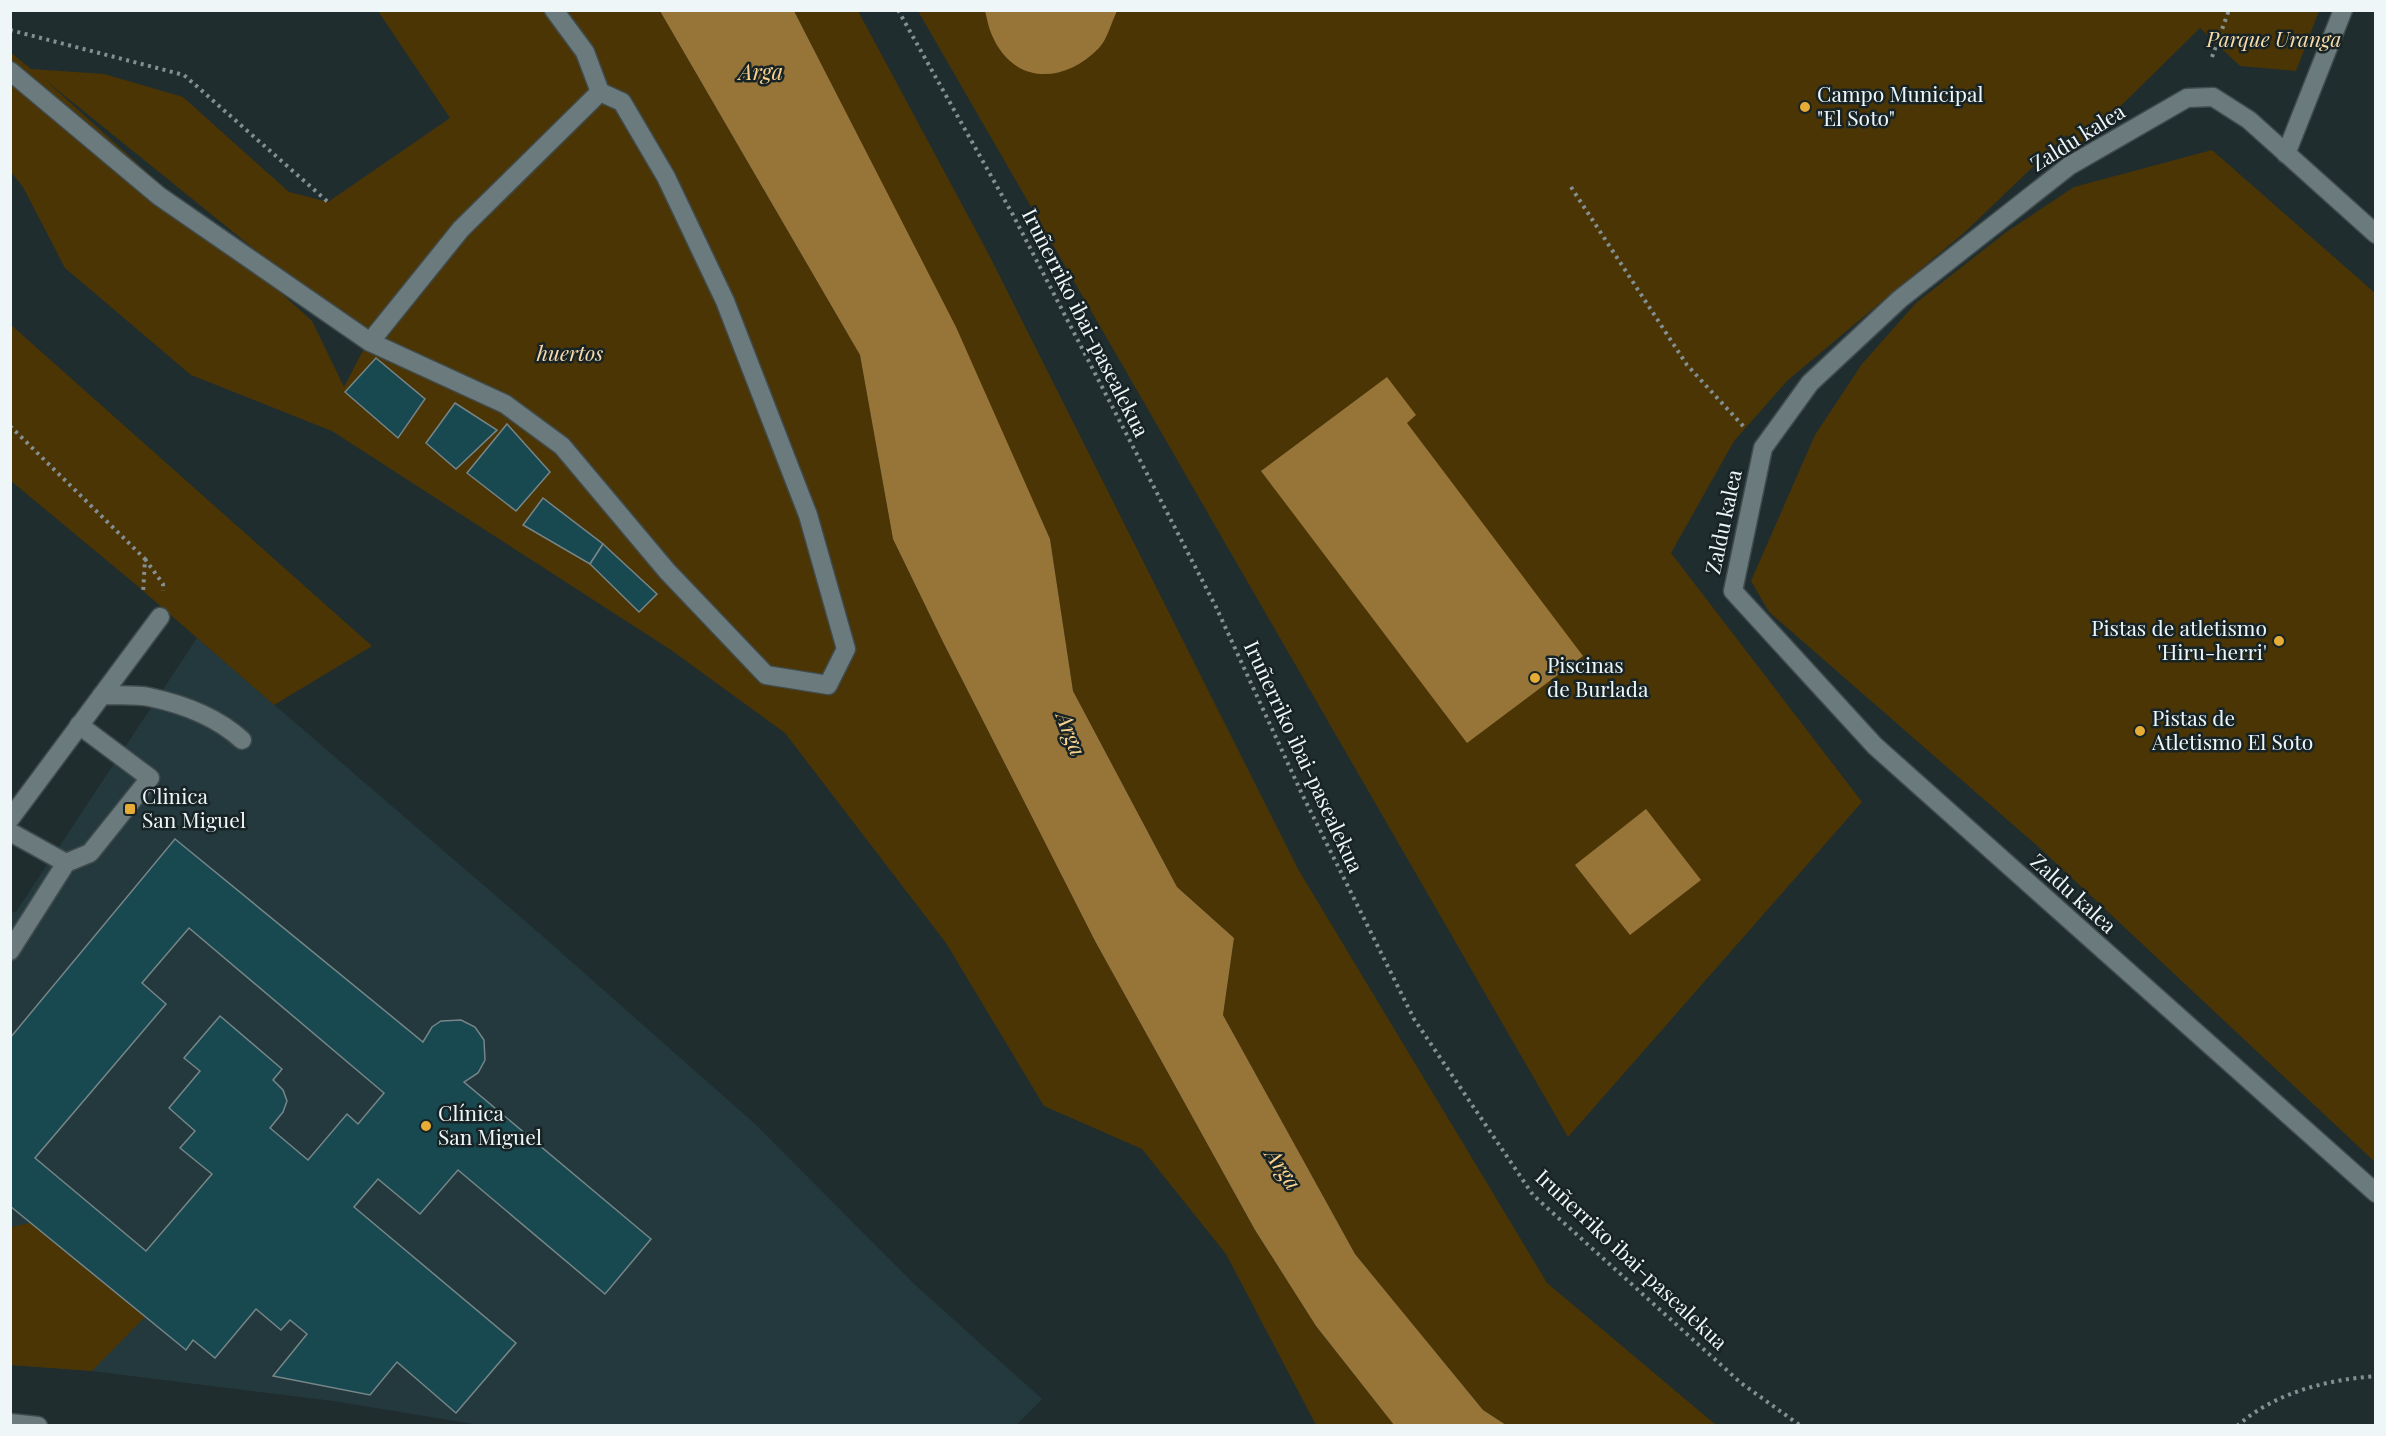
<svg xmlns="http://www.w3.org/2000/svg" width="2386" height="1436" viewBox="0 0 2386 1436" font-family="'Playfair Display',serif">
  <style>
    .built { fill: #24393d }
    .green { fill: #4b3504; fill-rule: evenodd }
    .water { fill: #977539 }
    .building { fill: #184951; stroke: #768588; stroke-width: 1.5; fill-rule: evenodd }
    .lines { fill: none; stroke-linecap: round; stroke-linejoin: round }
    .lane-casing { stroke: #404b4d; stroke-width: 21 }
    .street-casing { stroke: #404b4d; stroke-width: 21 }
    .path { stroke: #848f91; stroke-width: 4; stroke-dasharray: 3 4.5; stroke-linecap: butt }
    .lane { stroke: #6b7a7c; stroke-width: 18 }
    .street { stroke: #6b7a7c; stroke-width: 18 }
    .poi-dot { fill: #e6ac36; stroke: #172325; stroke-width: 2 }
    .labels { text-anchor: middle; stroke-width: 5; stroke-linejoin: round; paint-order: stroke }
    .park-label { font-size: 21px; font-style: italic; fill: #f8dbaa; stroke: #172325 }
    .poi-label { font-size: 21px; fill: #eef6f8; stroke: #172325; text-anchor: start }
    .street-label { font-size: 21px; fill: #eef6f8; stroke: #172325 }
    .water-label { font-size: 22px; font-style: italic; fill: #f9d28f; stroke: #172325 }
  </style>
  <rect width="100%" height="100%" fill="#202d2f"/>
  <!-- built -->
  <polygon class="built" points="197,638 547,940 755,1124 913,1283 1042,1399 1015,1426 486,1426 333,1401 92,1371 11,1365 10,913 16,912"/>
  <!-- green -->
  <g class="green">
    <path d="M378,11H660L860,355L893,539L943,642L1095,941L1255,1230L1316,1326L1394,1425H1316L1226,1254L1142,1149L1044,1106L946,943L785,733L671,650L332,431L191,375L65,268L23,187L11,172L10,52L31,69L104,74L183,97L289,192L328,202L450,118ZM44,79L368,341L344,387L312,321ZM725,301L850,623L842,621Z"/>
    <polygon points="794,11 858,11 988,253 1298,869 1547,1283 1716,1425 1506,1425 1483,1410 1355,1254 1223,1015 1234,938 1177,887 1073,691 1050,539 945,307"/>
    <polygon points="918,11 2319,11 2296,71 2240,66 2200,28 2080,146 2066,135 1965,232 1788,380 1734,441 1671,553 1862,802 1568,1137"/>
    <polygon points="2212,150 2375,293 2375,1162 2042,850 1769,612 1751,581 1815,435 1862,364 1916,303 2005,233 2074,187"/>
    <polygon points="10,324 372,646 274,705 134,583 11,481"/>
    <polygon points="30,1223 145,1317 92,1371 11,1365 11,1227"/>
  </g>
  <!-- water -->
  <g class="water">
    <polygon points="660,11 794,11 956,327 1050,539 1073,691 1177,887 1234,938 1223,1015 1355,1254 1483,1410 1506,1425 1394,1425 1316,1326 1255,1230 1095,941 943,642 893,539 860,355"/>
    <path d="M985,11V10L1117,11C1111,23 1108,38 1099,48C1063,85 1012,85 991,33C988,26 987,18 985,11Z"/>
    <polygon points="1387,377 1416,415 1407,423 1583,656 1467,743 1261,471"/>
    <polygon points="1646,809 1701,880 1630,935 1575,865"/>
  </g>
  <!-- building -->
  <g class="building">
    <polygon points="376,358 425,399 398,438 345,392"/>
    <polygon points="455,403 497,430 456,469 426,443"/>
    <polygon points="507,424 550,472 516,511 467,473"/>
    <polygon points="543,498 603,544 590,564 523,525"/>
    <polygon points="603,544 657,594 639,612 590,564"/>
    <path d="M175,839L423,1042L432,1027L441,1021L461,1020L475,1027L484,1040L485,1060L478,1073L464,1082L651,1239L605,1294L458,1170L420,1214L378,1179L354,1207L516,1343L456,1413L397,1362L370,1395L273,1376L307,1334L290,1320L281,1330L256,1309L215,1358L193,1340L186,1350L10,1206V1038ZM189,928L384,1093L358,1124L347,1114L308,1160L270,1128L283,1112L287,1101L283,1090L273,1080L282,1069L220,1016L184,1058L200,1071L169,1108L195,1131L180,1148L212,1174L146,1251L35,1158L166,1004L142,983Z"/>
  </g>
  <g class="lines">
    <!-- lane casing -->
    <g class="lane-casing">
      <g id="lane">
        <polyline points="554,10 585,52 600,92"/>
        <polyline points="10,71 159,196 370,342 505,404 562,446 667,571 766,675 828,685 846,649 808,515 725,301 666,177 622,102 600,92 461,229 370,342"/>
        <path d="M102,695C117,696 134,694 149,697C182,704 217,717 242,740"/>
        <polyline points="10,832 66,863 90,853 150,778 79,725"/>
        <polyline points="10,951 66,863"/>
      </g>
    </g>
    <!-- street casing -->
    <g class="street-casing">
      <g id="street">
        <polyline points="2286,154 2343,10"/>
        <polyline points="2376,234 2249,120 2213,97 2187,98 2069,166 1900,299 1810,383 1763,448 1733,591 1875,746 2376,1193"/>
        <polyline points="10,819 160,617"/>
        <polyline points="10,1423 38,1426"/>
      </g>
    </g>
    <!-- path -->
    <g class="path">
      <polyline points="898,10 1013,215 1216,607 1302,794 1414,1019 1533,1195 1741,1383 1801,1426"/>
      <polyline points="10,30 184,75 328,202"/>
      <polyline points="2212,57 2229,10"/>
      <polyline points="1571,187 1687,365 1744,427"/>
      <polyline points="10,426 145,559 143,594"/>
      <polyline points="145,559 163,584 163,591"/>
      <path d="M2237,1426C2276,1392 2326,1380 2376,1376"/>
    </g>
    <!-- lane -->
    <use href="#lane" class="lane"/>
    <!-- street -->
    <use href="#street" class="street"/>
  </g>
  <!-- markers -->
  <g class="poi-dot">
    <circle cx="1805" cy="107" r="6"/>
    <circle cx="2279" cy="641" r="6"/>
    <circle cx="1535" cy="678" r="6"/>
    <circle cx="2140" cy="731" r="6"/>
    <rect x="124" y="803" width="12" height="12" rx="3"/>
    <circle cx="426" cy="1126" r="6"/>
  </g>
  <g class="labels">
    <!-- park labels -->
    <g class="park-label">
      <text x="2274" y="47">Parque Uranga</text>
      <text x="570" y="361">huertos</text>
    </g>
    <!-- poi labels -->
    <g class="poi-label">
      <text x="1817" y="102">Campo Municipal<tspan x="1817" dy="24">"El Soto"</tspan></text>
      <text x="2267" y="636" text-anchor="end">Pistas de atletismo<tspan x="2267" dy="24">'Hiru-herri'</tspan></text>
      <text x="1547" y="673">Piscinas<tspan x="1547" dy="24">de Burlada</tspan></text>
      <text x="2152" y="726">Pistas de<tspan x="2152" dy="24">Atletismo El Soto</tspan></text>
      <text x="142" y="804">Clinica<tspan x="142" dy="24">San Miguel</tspan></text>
      <text x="438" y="1121">Clínica<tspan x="438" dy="24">San Miguel</tspan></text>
    </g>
    <!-- street labels -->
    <g class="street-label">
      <text transform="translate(2078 138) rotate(-32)" y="7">Zaldu kalea</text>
      <text transform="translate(1085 323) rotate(63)" y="7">Iruñerriko ibai-pasealekua</text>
      <text transform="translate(1724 522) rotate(-78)" y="7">Zaldu kalea</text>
      <text transform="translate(1303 757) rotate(65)" y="7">Iruñerriko ibai-pasealekua</text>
      <text transform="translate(2073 894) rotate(42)" y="7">Zaldu kalea</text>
      <text transform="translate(1631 1260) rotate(43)" y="7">Iruñerriko ibai-pasealekua</text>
    </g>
    <!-- water labels -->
    <g class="water-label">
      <text x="761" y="80">Arga</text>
      <text transform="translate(1071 734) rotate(69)" y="8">Arga</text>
      <text transform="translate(1283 1169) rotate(56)" y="8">Arga</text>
    </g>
  </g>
  <!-- border -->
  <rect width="2386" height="1436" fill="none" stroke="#eef6f8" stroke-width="24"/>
</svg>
